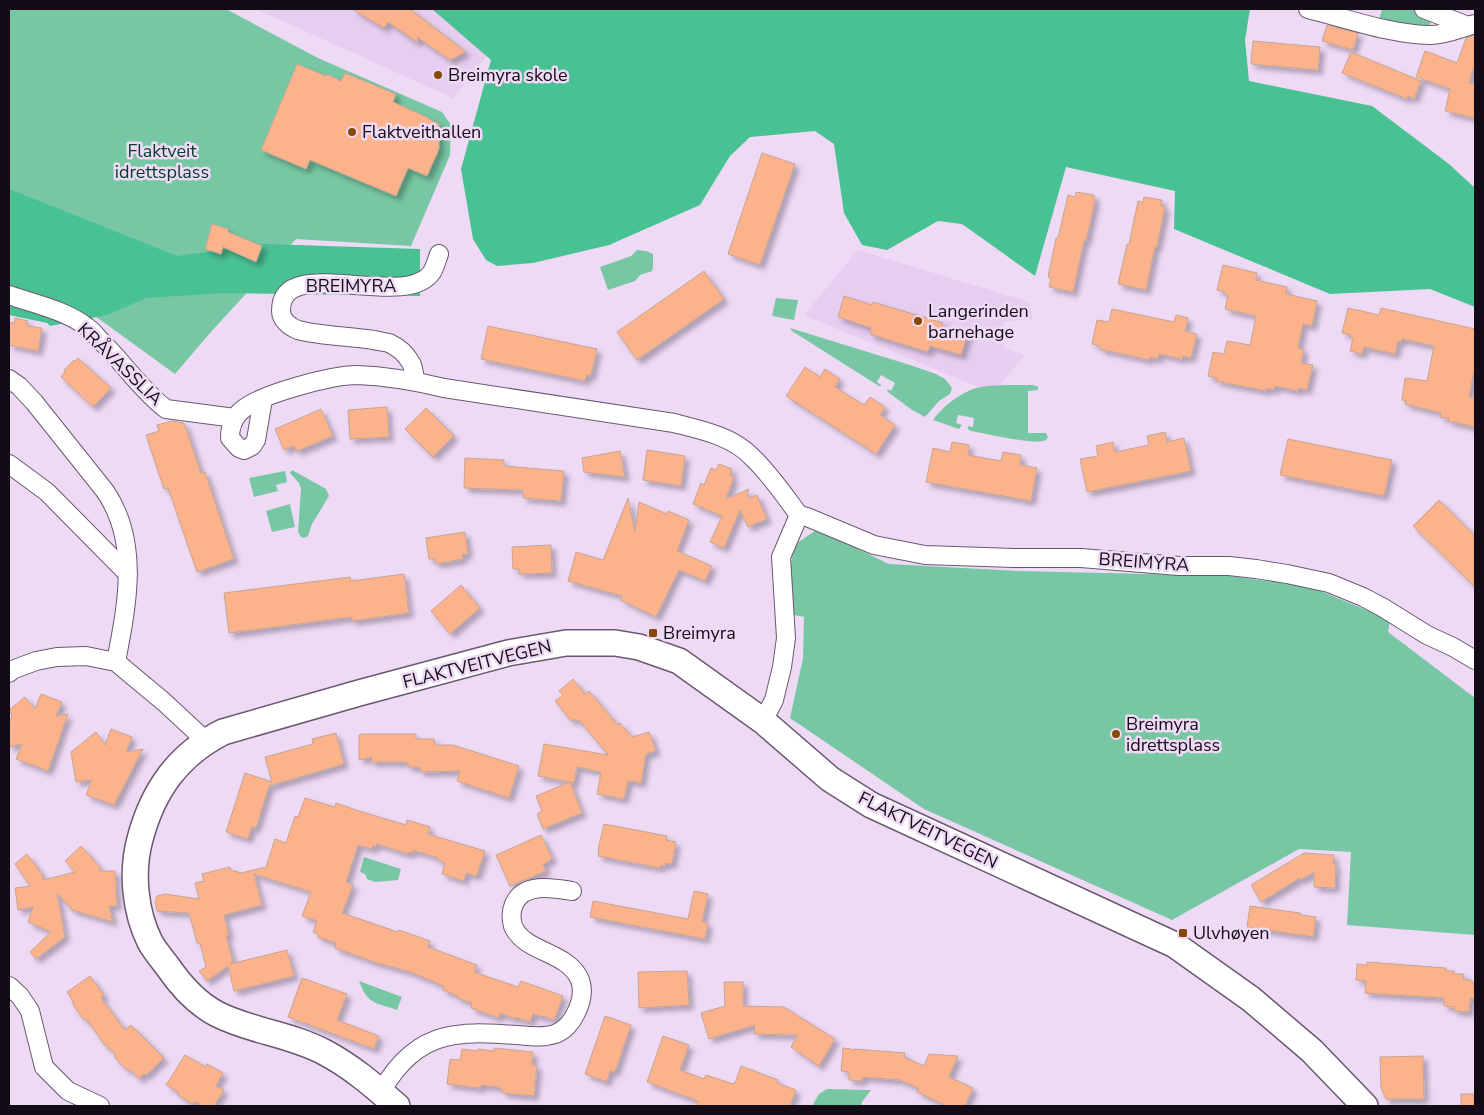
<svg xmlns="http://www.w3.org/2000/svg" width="1484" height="1115" viewBox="0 0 1484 1115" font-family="'Nunito Sans',sans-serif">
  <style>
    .built { fill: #e7cdef }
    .green { fill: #77c7a4 }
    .forest { fill: #48c193 }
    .building { fill: #fcb28b; stroke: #c5a596; filter: url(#shadow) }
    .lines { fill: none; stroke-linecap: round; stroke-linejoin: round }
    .street-casing { stroke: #69586f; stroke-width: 20 }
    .secondary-casing { stroke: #69586f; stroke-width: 28 }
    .street { stroke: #fff; stroke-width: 18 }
    .secondary { stroke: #fff; stroke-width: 25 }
    .poi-dot { fill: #844b00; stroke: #efdaf6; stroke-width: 2 }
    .labels { text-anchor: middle; stroke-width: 5; stroke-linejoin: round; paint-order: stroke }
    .poi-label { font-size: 18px; fill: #130c16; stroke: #efdaf6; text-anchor: start }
    .park-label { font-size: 18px; fill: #053b29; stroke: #efdaf6 }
    .street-label { font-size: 18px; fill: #130c16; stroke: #efdaf6 }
  </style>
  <defs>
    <filter id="shadow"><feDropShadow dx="4.5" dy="4.5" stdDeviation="2.5" flood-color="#0004"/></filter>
  </defs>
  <rect width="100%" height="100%" fill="#efdaf6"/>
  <!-- built -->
  <g class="built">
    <polygon points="256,9 472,9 489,53 453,98"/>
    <polygon points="858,250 1029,302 1033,319 1004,322 1004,348 1025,355 993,393 804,315"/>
  </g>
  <!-- green -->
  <g class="green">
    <polygon points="9,9 226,9 318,58 442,112 451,125 450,155 411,246 296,239 210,333 175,374 88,311 9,245"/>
    <polygon points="1382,9 1412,9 1433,17 1428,29 1378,23"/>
    <polygon points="637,250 646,251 653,254 653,268 652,271 640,275 635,281 608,290 600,267 631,256"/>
    <polygon points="776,298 798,300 794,320 772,316"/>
    <polygon points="790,328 910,365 936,374 945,379 952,388 950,394 939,401 925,417 912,410 888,392 887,389 891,391 895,383 881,375 877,382 882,386 879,386 792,331"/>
    <path d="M1016,385H1034L1038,387V390L1028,391V433H1046L1048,437C1047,438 1047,439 1046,440C1037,446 983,433 971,431L968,429V426L973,427L974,418L958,415L956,423L962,425L959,429L933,420C943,406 960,393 976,388C989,385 1003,385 1016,385Z"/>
    <polygon points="292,470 326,489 329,496 312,524 308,536 304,538 301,537 298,532 301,489 299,483 290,473"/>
    <polygon points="285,471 287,482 276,485 278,491 254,497 249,478"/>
    <polygon points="290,504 295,527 272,532 266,511"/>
    <polygon points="815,531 839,540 889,564 1019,571 1231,576 1311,587 1390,620 1388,632 1475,698 1475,935 1347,925 1351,852 1299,849 1172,920 924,809 790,718 803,658 804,617 794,615 789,577 794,545"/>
    <polygon points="364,857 401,869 398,880 375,882 367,879 365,874 360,872"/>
    <path d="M359,981L402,997L397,1010C375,1002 368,1005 359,981Z"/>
    <polygon points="827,1089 871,1090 862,1102 861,1106 812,1106 819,1094"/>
  </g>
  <!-- forest -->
  <g class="forest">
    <polygon points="432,9 1250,9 1245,40 1249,81 1372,106 1449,164 1475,188 1475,307 1430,289 1330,294 1174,229 1175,191 1066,167 1035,276 962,224 938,221 887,250 862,245 844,213 834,144 815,131 750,137 730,156 700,205 609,245 533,263 497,266 486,260 473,239 461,169 491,60"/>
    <polygon points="9,189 177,256 265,244 420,249 420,296 222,293 146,298 107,315 50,326 47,323 9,315"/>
  </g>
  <!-- building -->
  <g class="building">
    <polygon points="352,9 410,9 466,52 450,60 417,37 418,43 388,22 384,28"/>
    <polygon points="1327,25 1358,33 1353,50 1322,41"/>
    <polygon points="1475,35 1475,63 1469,83 1475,84 1475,118 1445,111 1450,89 1416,77 1425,51 1457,63 1466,38"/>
    <polygon points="1253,41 1320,47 1318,70 1251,64"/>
    <polygon points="1351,52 1421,81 1414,99 1408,96 1407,99 1342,73"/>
    <polygon points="297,64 326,76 327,74 341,81 345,73 396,94 393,102 429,118 429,119 439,124 439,149 427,176 408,168 396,196 310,160 306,169 261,150"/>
    <polygon points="762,153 795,164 760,265 728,254"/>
    <polygon points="1076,192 1094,195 1094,201 1095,201 1086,241 1084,241 1073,292 1049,287 1051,278 1048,277 1056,238 1058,238 1068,195 1075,197"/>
    <polygon points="1144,197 1162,200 1161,206 1165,207 1157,247 1155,247 1146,290 1118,284 1127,244 1129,244 1138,201 1143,202"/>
    <polygon points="212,224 228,229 228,232 262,246 256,262 223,247 221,254 205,249"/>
    <polygon points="1223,265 1257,273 1256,280 1287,287 1286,294 1317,301 1312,326 1303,324 1298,348 1304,349 1301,363 1313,365 1307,390 1299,388 1298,391 1275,386 1274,390 1266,388 1266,391 1216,381 1217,378 1208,376 1213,352 1224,354 1227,341 1250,345 1256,316 1225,309 1228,295 1225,295 1225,292 1217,290"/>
    <polygon points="704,271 724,299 637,360 617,332"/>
    <polygon points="844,296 872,305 873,302 943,323 942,326 968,333 961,355 930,346 928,352 870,334 871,328 838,317"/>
    <polygon points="1348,308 1379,315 1381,308 1475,329 1475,371 1474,371 1469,397 1475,398 1475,427 1448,421 1449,418 1440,417 1441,413 1405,404 1406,401 1402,400 1405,378 1427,381 1434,346 1402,339 1401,342 1398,341 1395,354 1364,347 1362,354 1350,351 1353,338 1350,338 1351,335 1342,333"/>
    <polygon points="1112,309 1174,322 1176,315 1188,318 1185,331 1197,334 1191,358 1183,356 1182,359 1159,354 1158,359 1150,357 1149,360 1100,349 1100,346 1092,344 1097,320 1109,322"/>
    <polygon points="15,318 28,321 27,326 42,328 38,351 9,345 9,322 14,323"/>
    <polygon points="488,326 597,349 591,376 587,375 585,381 481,359"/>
    <polygon points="78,358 111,388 93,407 61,377 65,372 64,370 74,360 75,361"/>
    <polygon points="805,367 820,377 825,369 840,379 835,387 864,405 870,397 885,407 880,415 895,425 876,454 786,396"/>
    <polygon points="387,407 389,437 350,439 348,410"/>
    <polygon points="426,408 454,436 433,457 405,429"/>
    <polygon points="321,409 333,436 297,451 294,446 284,450 275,429"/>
    <polygon points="172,421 184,423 201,473 205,472 234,559 197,572 168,488 164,489 146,435 159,431 157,425"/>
    <polygon points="1165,432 1167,442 1184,438 1191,471 1087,492 1080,459 1098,456 1096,446 1113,442 1115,452 1149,445 1147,436"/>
    <polygon points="1288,439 1392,460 1384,496 1280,475"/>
    <polygon points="952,442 969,445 968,455 1001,461 1003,452 1021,455 1020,465 1037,468 1031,501 926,482 933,448 950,452"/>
    <polygon points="647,450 685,456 681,486 643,480"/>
    <polygon points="620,451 625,477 584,472 582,458"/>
    <polygon points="465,458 504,460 504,466 564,471 561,501 523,498 523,490 464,488"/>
    <polygon points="719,464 732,469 730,475 734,477 726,499 749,489 747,494 749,498 757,495 767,519 748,527 740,510 724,548 710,542 722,516 693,504 701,483 704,485 711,468 716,470"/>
    <polygon points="628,498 635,532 639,502 667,514 668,511 689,520 677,551 712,566 705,581 679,570 656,617 621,600 622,596 568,581 576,552 603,560"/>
    <polygon points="1439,500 1475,536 1475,587 1413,526"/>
    <polygon points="465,532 468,554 462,554 463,559 435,564 435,559 429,559 426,538"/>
    <polygon points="551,545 552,573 519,574 519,569 513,569 512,547"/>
    <polygon points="404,574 409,613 352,621 352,617 229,633 224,593 350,577 351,581"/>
    <polygon points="461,585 480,608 450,634 431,611"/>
    <polygon points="573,679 585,694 589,691 618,725 620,723 632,737 649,732 656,751 646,754 641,783 628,781 624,799 597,794 601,772 577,767 574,783 538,776 544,744 608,755 579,720 577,721 574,719 571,721 555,701 563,695 559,691"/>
    <polygon points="41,694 62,702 56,716 68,714 48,771 16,759 22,744 9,747 9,723 12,715 9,710 25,697 35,709"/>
    <polygon points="111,729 132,737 126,752 143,749 114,805 86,795 92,780 76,782 71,752 96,732 105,745"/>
    <polygon points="336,733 344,764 269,786 256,828 252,827 248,839 226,832 245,773 272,782 265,757 313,744 312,739"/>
    <polygon points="361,734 416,734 416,739 434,739 435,745 453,745 519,766 509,798 457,781 460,771 420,772 420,767 408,767 408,763 404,762 371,762 372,757 359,760 359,735 361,735"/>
    <polygon points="570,782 582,813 543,829 537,814 542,811 536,796"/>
    <polygon points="305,798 335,807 336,803 356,810 406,825 407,820 430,827 428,834 485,851 477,875 475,876 466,873 464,881 442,874 445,863 437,860 438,858 413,850 413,853 409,852 408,854 377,844 376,847 373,846 372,849 358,845 346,882 353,885 342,913 398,932 399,930 430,941 428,947 477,965 474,972 518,987 521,981 563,996 554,1020 543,1016 542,1017 533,1014 530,1022 515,1017 515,1019 500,1013 499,1018 471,1008 472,1003 457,998 458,996 443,990 444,986 435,983 435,982 407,971 377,963 335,948 336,943 318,937 319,935 313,932 317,921 302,916 311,892 254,874 262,905 224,915 229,935 226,936 233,962 230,964 287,950 294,976 234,991 228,966 207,981 199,971 206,967 200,943 197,943 189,913 157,911 155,902 157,896 165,894 199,899 195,883 204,881 202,874 230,867 231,870 241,873 266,867 275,839 286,843 295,816 298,817"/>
    <polygon points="604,824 667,836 666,840 676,842 672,864 666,863 665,866 661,865 660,868 598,856 599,849 598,849"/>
    <polygon points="541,835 552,858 551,860 543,864 546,871 510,886 496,855"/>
    <polygon points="81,846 100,867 99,871 115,871 117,906 109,906 113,922 72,910 57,893 65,937 36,959 30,952 51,932 28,922 33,907 18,910 15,888 30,886 15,864 27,854 42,874 43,880 75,872 65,861"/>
    <polygon points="1304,853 1334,855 1333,864 1336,864 1335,888 1314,887 1314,872 1301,880 1300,878 1261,902 1251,885"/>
    <polygon points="694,891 708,894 702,922 708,923 705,939 590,917 593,901 688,919"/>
    <polygon points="1250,906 1300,913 1300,915 1316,917 1313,937 1247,927"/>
    <polygon points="1367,962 1446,968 1446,971 1454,971 1454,974 1464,974 1463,979 1471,980 1471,982 1475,982 1475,999 1470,998 1469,1012 1454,1011 1454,1007 1444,1006 1444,998 1365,993 1366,981 1356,980 1357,964 1367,965"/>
    <polygon points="687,971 689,1005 639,1008 638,972"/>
    <polygon points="90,976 104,995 101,998 125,1030 131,1025 164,1058 146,1075 144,1074 139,1079 131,1070 127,1070 115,1058 115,1054 104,1044 87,1020 83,1019 73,1005 73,1001 67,992"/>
    <polygon points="302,978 347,994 337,1020 379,1036 374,1049 288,1017"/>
    <polygon points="724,982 743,982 743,1006 784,1007 835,1039 819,1066 791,1047 798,1035 754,1034 755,1025 709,1039 701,1013 725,1006"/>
    <polygon points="605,1016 631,1025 615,1072 610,1071 607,1082 585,1074"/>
    <polygon points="663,1036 689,1045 680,1070 704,1079 706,1075 733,1084 733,1083 735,1083 741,1066 778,1080 777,1083 796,1090 790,1106 696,1106 698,1101 647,1082"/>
    <polygon points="494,1048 533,1052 532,1065 537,1066 534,1096 504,1093 499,1087 481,1085 481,1088 447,1084 450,1059 460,1060 462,1049 478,1051 478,1049 494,1051"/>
    <polygon points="843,1048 851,1049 854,1051 854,1049 905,1053 904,1057 924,1066 929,1054 958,1056 949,1077 973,1088 965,1106 947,1106 917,1092 918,1088 900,1080 863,1077 862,1081 849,1080 849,1072 841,1071"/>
    <polygon points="185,1055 206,1067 207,1064 223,1073 216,1086 224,1090 214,1106 202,1106 196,1102 192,1104 178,1095 177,1091 166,1085"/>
    <polygon points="1423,1056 1424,1099 1386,1099 1381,1088 1380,1057"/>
    <rect x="1461" y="1094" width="14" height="12"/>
  </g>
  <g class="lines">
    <!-- street casing -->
    <g class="street-casing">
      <g id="street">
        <path d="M1308,9C1345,18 1393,35 1430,35C1446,35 1460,28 1475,24"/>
        <polyline points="1424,9 1468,26"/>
        <path d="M9,295C34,304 65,310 87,327C92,330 96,336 100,340C123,362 141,390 166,409L235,418"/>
        <path d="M9,379L19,386L34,402L105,491C140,542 127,605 116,662"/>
        <path d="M415,381C414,375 414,368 411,363C406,354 398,347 389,343C384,342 378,341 374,340C350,336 320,336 298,330C290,327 281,320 281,311C281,252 405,312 432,272C435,267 437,260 439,254"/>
        <path d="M263,399L256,440L252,446L244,450L239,448L230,438C230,427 233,418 241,411C259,394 333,375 357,375C386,376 415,381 444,388L674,423C701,430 732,436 752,457C770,474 784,495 799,515"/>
        <polyline points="9,464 47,492 128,574"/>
        <polyline points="9,673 12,670 36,661 57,657 86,656 116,662 164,702 206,741"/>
        <polyline points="763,721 774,700 782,667 786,638 781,557 799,515 807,517 874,545 925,555 1014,558 1081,558 1179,566 1229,566 1256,569 1287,574 1329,583 1363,597 1382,607 1427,635 1453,647 1475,660"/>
        <polyline points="9,986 20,996 30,1011 44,1067 68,1091 100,1106"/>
        <path d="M381,1092C395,1067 416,1044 445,1037C469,1031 493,1034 517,1035C530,1036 543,1038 555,1034C564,1031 572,1022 576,1013C581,1003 584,991 580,980C568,951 524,953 513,926C511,919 511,911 514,904C524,882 554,888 572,891"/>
      </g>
    </g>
    <!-- secondary casing -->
    <g class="secondary-casing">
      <path id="secondary" d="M397,1106C374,1086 351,1066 324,1052C290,1034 250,1031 217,1014C196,1003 181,986 168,967C162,959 155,951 150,942C135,912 131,872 140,839C153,790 178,755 223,732L359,693L508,653L566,643H615L639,647L679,661L763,721L830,779L871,805L1175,945L1251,999L1312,1051L1365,1106"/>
    </g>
    <!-- street -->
    <use href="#street" class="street"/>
    <!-- secondary -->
    <use href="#secondary" class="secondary"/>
  </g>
  <!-- markers -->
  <g class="poi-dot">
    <circle cx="438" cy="75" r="5"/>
    <circle cx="352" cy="132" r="5"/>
    <circle cx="918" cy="321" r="5"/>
    <rect x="648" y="628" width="10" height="10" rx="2.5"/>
    <circle cx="1116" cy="734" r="5"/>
    <rect x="1178" y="928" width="10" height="10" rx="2.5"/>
  </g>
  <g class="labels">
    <!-- poi labels -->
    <g class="poi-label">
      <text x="448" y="81">Breimyra skole</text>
      <text x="362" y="138">Flaktveithallen</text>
      <text x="928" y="317">Langerinden<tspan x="928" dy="21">barnehage</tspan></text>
      <text x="663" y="639">Breimyra</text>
      <text x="1126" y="730">Breimyra<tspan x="1126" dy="21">idrettsplass</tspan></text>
      <text x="1193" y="939">Ulvhøyen</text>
    </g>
    <!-- park labels -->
    <g class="park-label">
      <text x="162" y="157">Flaktveit<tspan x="162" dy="21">idrettsplass</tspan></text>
    </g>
    <!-- street labels -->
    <g class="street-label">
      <text x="351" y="292">BREIMYRA</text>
      <text transform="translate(120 364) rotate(44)" y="6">KRÅVASSLIA</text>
      <text transform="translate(1144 562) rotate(4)" y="6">BREIMYRA</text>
      <text transform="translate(477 664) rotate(-14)" y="6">FLAKTVEITVEGEN</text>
      <text transform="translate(928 830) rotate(26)" y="6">FLAKTVEITVEGEN</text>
    </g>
  </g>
  <!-- border -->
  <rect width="1484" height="1115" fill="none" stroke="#130c16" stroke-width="20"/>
</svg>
